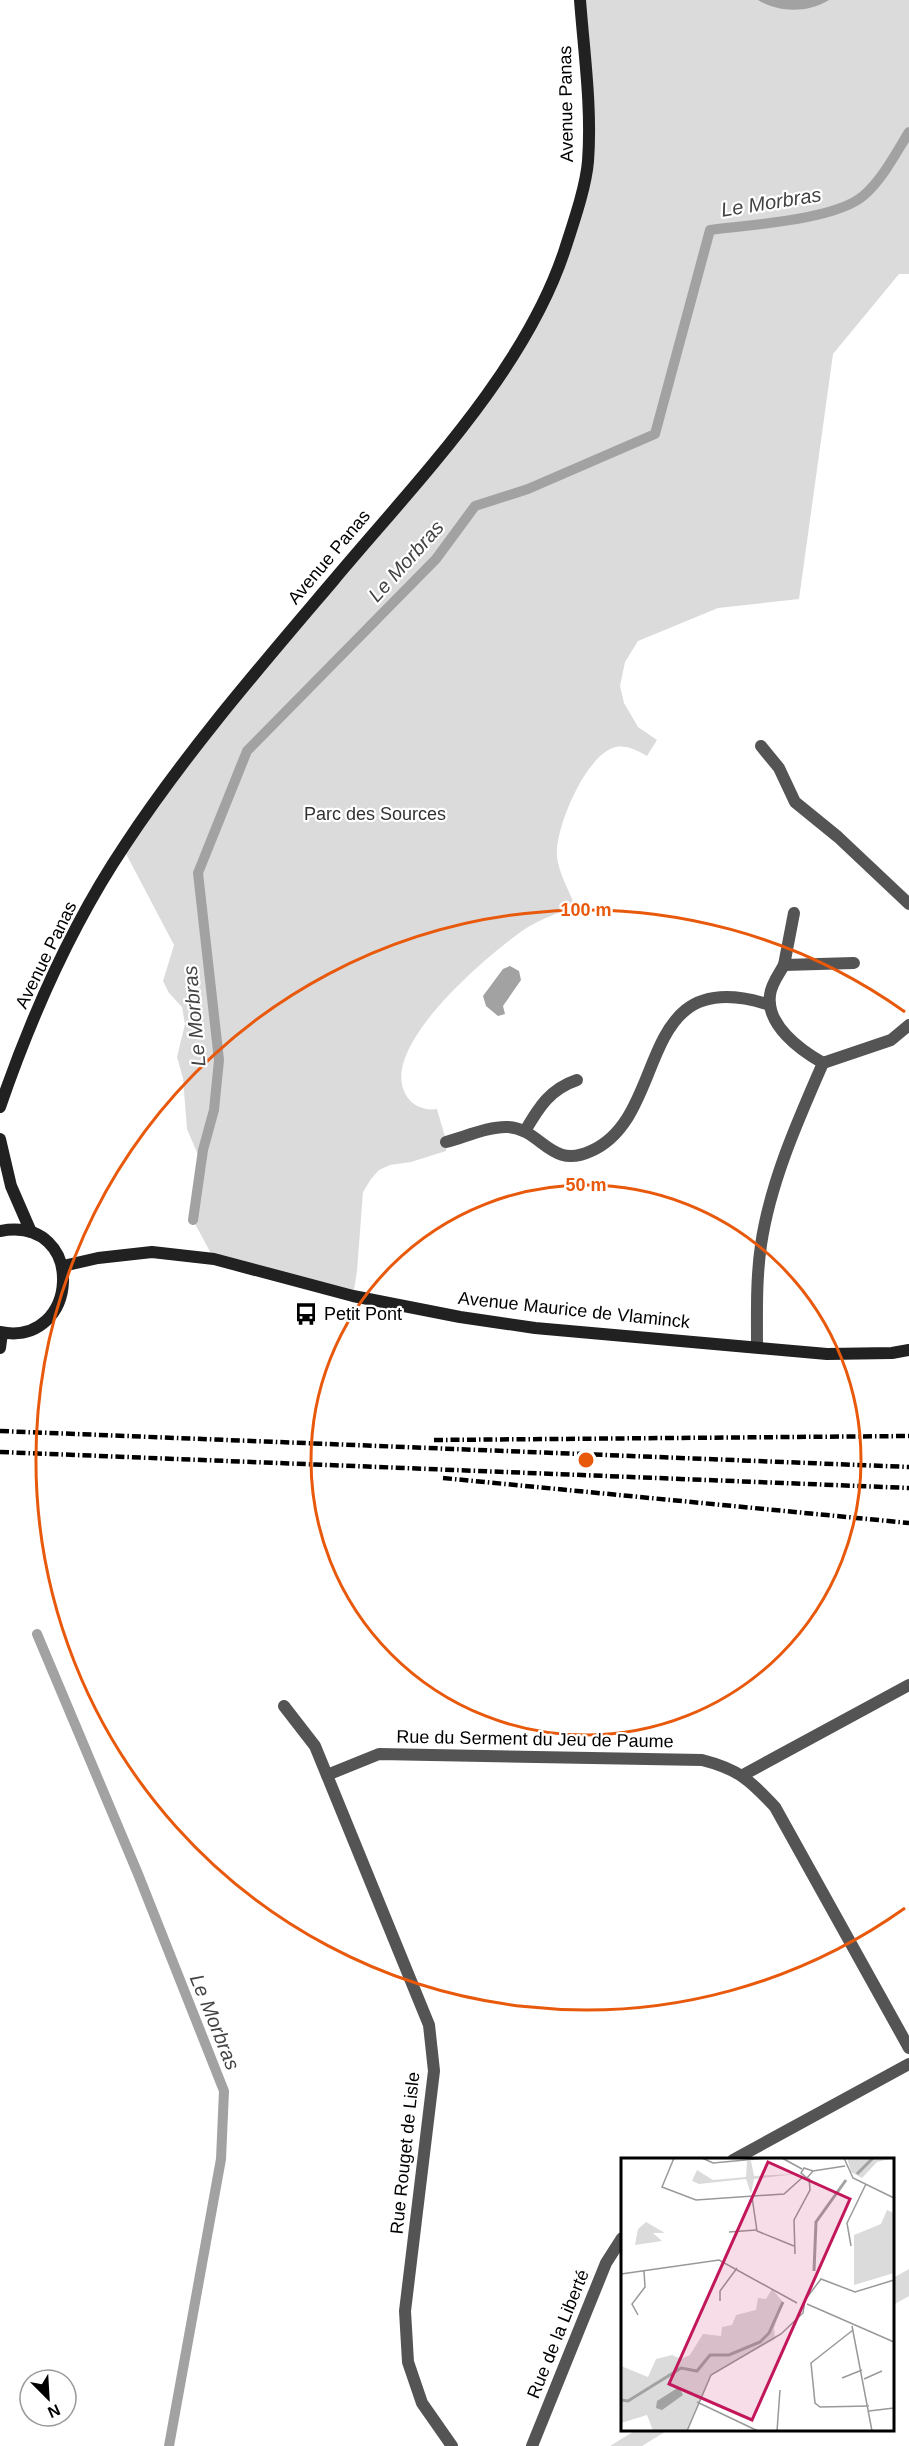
<svg xmlns="http://www.w3.org/2000/svg" width="909" height="2446" viewBox="0 0 909 2446" font-family="Helvetica,sans-serif">
  <style>
    .green { fill: #dbdbdb }
    .water { fill: #a2a2a2 }
    .lines { fill: none; stroke-linecap: round; stroke-linejoin: round }
    .stream { stroke: #a2a2a2; stroke-width: 10 }
    .lane { stroke: #545454; stroke-width: 12 }
    .street { stroke: #545454; stroke-width: 12 }
    .secondary { stroke: #212121; stroke-width: 12 }
    .rail { stroke: #000; stroke-width: 4.5; stroke-dasharray: 9 3 1.5 3; stroke-linecap: butt }
    .ring { fill: none; stroke: #e8590c; stroke-width: 3 }
    .labels { text-anchor: middle; stroke-width: 4.5; stroke-linejoin: round; paint-order: stroke }
    .street-label { font-size: 18px; fill: #000; stroke: #fff }
    .park-label { font-size: 18px; fill: #323232; stroke: #fff }
    .poi-label { font-size: 18px; fill: #000; stroke: #fff; text-anchor: start }
    .water-label { font-size: 20px; font-style: italic; fill: #434343; stroke: #fff }
    .inset-river { fill: none; stroke: #a2a2a2; stroke-width: 3 }
    .inset-road { fill: none; stroke: #999; stroke-width: 1.5 }
    .view { fill: #c2185b; fill-opacity: 0.15; stroke: #c2185b; stroke-width: 3 }
    .inset-edge { fill: none; stroke: #000; stroke-width: 3 }
    .centre { fill: #e8590c; stroke: #fff; stroke-width: 3 }
    .ring-label { font-size: 18px; text-anchor: middle; font-weight: bold; fill: #e8590c; stroke: #fff; stroke-width: 4.5; stroke-linejoin: round; paint-order: stroke }
  </style>
  <rect width="100%" height="100%" fill="#fff"/>
  <!-- green -->
  <g class="green">
    <path d="M580,0H909V274H899L833,354L799,599L718,608L638,641L625,662L620,686L624,703L638,727L657,740L647,756C638,751 627,745 616,747C586,753 554,830 557,857C559,874 569,890 575,906C559,913 540,919 525,929C490,953 377,1047 406,1095C412,1106 425,1111 437,1109L447,1144L446,1151L411,1162L390,1165L379,1170L371,1179L363,1192L357,1271L353,1296L214,1259L193,1220L201,1162L187,1129L183,1078L177,1057L185,1024L182,1007L169,993L163,981L174,945L123,848L177,771L494,386L565,251L588,163Z"/>
    <polygon points="909,2269 909,2296 893,2305 893,2278"/>
    <polygon points="636,2430 668,2430 642,2446 610,2446"/>
  </g>
  <!-- water -->
  <g class="water">
    <path d="M758,0H829C808,13 779,13 758,0Z"/>
    <polygon points="510,966 519,971 521,980 503,1006 505,1014 498,1016 486,1006 483,996 503,969"/>
  </g>
  <g class="lines">
    <!-- stream -->
    <g class="stream">
      <path d="M193,1220L203,1150L214,1110L219,1060L198,873L247,751L436,559L475,506L528,489L655,434L710,230C748,225 835,220 863,196C882,180 896,153 909,132"/>
      <polyline points="37,1634 138,1874 224,2091 221,2159 169,2446"/>
    </g>
    <!-- lane -->
    <polyline class="lane" points="794,913 784,965 854,963"/>
    <!-- street -->
    <g class="street">
      <polyline points="761,746 779,768 795,802 838,837 909,904"/>
      <polyline points="823,1063 891,1040 909,1025"/>
      <path d="M525,1131C539,1107 550,1089 577,1080"/>
      <path d="M446,1142C465,1137 489,1126 508,1127C542,1129 550,1170 591,1151C672,1115 632,960 770,1005"/>
      <path d="M757,1347C757,1313 756,1279 761,1245C770,1183 798,1120 823,1063C800,1050 766,1025 770,995C771,984 779,974 784,965"/>
      <polyline points="284,1706 315,1746 429,2025 434,2071 405,2311 408,2362 422,2403 452,2446"/>
      <path d="M327,1775L379,1754L702,1760C738,1769 750,1780 775,1807L909,2048"/>
      <polyline points="743,1775 909,1685"/>
      <polyline points="733,2160 909,2064"/>
      <polyline points="532,2446 606,2263 622,2238"/>
    </g>
    <!-- secondary -->
    <g class="secondary">
      <path d="M0,1107C31,1017 72,924 125,845C187,751 260,667 333,581C415,483 525,372 565,249C573,224 586,187 588,161C592,108 584,53 580,0"/>
      <polyline points="0,1139 11,1186 31,1232"/>
      <path d="M0,1231C88,1215 80,1348 0,1332"/>
      <polyline points="63,1266 98,1258 152,1252 214,1259 353,1296 460,1317 535,1328 827,1354 892,1353 909,1350"/>
      <polyline points="0,1348 2,1333"/>
    </g>
    <!-- rail -->
    <g class="rail">
      <polyline points="0,1431 909,1467"/>
      <polyline points="434,1440 909,1436"/>
      <polyline points="0,1452 909,1488"/>
      <polyline points="443,1478 909,1523"/>
    </g>
  </g>
  <!-- distance rings -->
  <g class="ring">
    <circle cx="586" cy="1460" r="275"/>
    <path d="M905 1908A550 550 0 1 1 905 1012"/>
  </g>
  <!-- icons -->
  <defs>
    <g id="bus-bare" transform="scale(1.8)"><path d="M-5-6H5V4H4V6H2V4H-2V6H-4V4H-5ZM-3.5-4V0h7V-4ZM-3.5 1.2v1.5H-2V1.2ZM2 1.2v1.5H3.5V1.2Z" fill="#000" stroke="#fff" stroke-width="2.5" paint-order="stroke"/></g>
  </defs>
  <g fill-rule="evenodd">
    <use href="#bus-bare" x="306" y="1314"/>
  </g>
  <g class="labels">
    <!-- street labels -->
    <g class="street-label">
      <text transform="translate(566 104) rotate(-91)" y="6">Avenue Panas</text>
      <text transform="translate(329 557) rotate(-50)" y="6">Avenue Panas</text>
      <text transform="translate(46 955) rotate(-64)" y="6">Avenue Panas</text>
      <text transform="translate(574 1310) rotate(6)" y="6">Avenue Maurice de Vlaminck</text>
      <text transform="translate(535 1739) rotate(1)" y="6">Rue du Serment du Jeu de Paume</text>
      <text transform="translate(405 2153) rotate(-84)" y="6">Rue Rouget de Lisle</text>
      <text transform="translate(558 2334) rotate(-68)" y="6">Rue de la Liberté</text>
    </g>
    <!-- park labels -->
    <g class="park-label">
      <text x="375" y="820">Parc des Sources</text>
    </g>
    <!-- poi labels -->
    <g class="poi-label">
      <text x="324" y="1320">Petit Pont</text>
    </g>
    <!-- water labels -->
    <g class="water-label">
      <text transform="translate(771 202) rotate(-9)" y="7">Le Morbras</text>
      <text transform="translate(406 561) rotate(-48)" y="7">Le Morbras</text>
      <text transform="translate(194 1016) rotate(-95)" y="7">Le Morbras</text>
      <text transform="translate(215 2022) rotate(68)" y="7">Le Morbras</text>
    </g>
  </g>
  <!-- overview -->
  <g transform="translate(621 2158)">
    <rect width="273" height="273" fill="#fff"/>
    <path d="M226,0H273L256,4L241,20L230,14ZM126,3H130L133,18L175,16L133,21L130,36L125,21L78,26L71,23L76,12L92,22L125,19ZM266,52L273,55V115L233,127V77L260,66ZM25,64L44,75H32L41,83L14,87L17,71ZM151,131L162,144L153,170L154,181L90,217L66,273H32L26,257L0,265V208L27,219L35,201L51,197L60,201L69,197L82,176L100,178L101,169L111,167L115,157L135,152L137,140L145,141Z" fill="#dbdbdb"/>
    <path d="M58,229L62,237L41,252L35,250L36,243Z" fill="#a2a2a2"/>
    <path class="inset-river" d="M236,16L252,0M193,113L195,64L225,22M0,242L7,243L60,210L76,213L89,197H108L139,184L148,175L162,144"/>
    <path class="inset-road" d="M53,0L41,29L75,42L163,36L182,19M81,0L92,5L146,0M161,0L181,11M223,0L232,20L273,40M192,13L186,20L180,15L183,10L192,13L224,8M131,39L136,73L173,88M108,74L135,72M230,88L226,65L245,26M174,96L173,62L189,32L188,20M0,116L98,102L176,145M184,142L200,121L234,134L273,122M99,143V133L116,110M186,146L273,184M17,157L11,146L24,129L23,113M231,168L251,273M232,172L190,205L194,245L199,249L248,248M221,220L241,212M243,221L261,213M76,244L137,273M248,253L273,250M66,273L90,217L160,176L182,155L184,142M156,273L159,232"/>
    <path class="view" d="M147,4L229,41L131,262L48,226Z"/>
    <rect width="273" height="273" class="inset-edge"/>
  </g>
  <circle cx="586" cy="1460" r="9" class="centre"/>
  <g class="ring-label">
    <text x="586" y="916">100 m</text>
    <text x="586" y="1191">50 m</text>
  </g>
  <!-- north arrow -->
  <g transform="translate(48 2398) rotate(156)"><circle r="28" fill="#ffffff" stroke="#999999" stroke-width="1.5"/>
  <path d="M0-4.5L10 22L0 15L-10 22Z" fill="#000000"/>
  <text y="-9" font-size="16" font-weight="bold" text-anchor="middle" fill="#000000">N</text>
  </g>
</svg>
